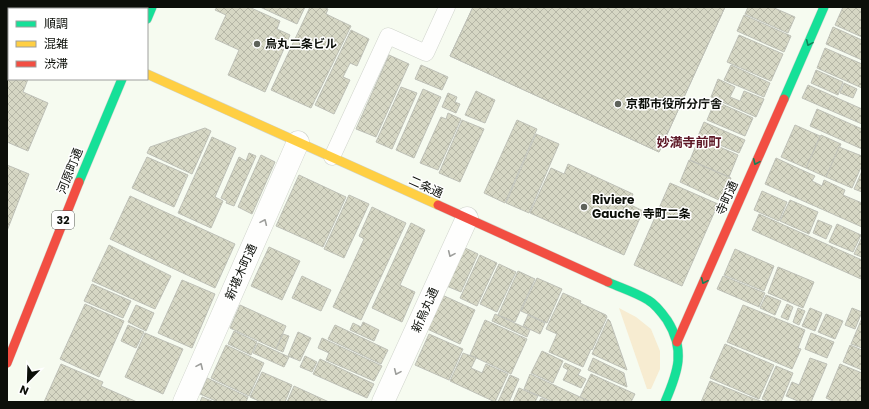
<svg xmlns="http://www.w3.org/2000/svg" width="869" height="409" viewBox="0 0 869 409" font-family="Poppins,'Noto Sans JP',sans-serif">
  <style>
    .grass { fill: #f7ecd1 }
    .building { fill: url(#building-cross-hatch); stroke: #bec0b7 }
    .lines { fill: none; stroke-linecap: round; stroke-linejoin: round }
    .lane-casing { stroke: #d0d4cc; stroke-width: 17 }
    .street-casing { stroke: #d0d4cc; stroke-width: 23 }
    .fast-casing { stroke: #d0d4cc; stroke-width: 10 }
    .slow-casing { stroke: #d0d4cc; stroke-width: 10 }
    .jam-casing { stroke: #d0d4cc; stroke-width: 10 }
    .lane { stroke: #fefefd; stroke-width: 16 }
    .street { stroke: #fefefd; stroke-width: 22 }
    .fast { stroke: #16e098; stroke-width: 9 }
    .slow { stroke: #ffcf43; stroke-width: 9 }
    .jam { stroke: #f24e42; stroke-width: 9 }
    .oneway { stroke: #128258 }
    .oneway2 { stroke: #9d9e9b }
    .poi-dot { fill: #5e625a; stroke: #fff; stroke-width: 1.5 }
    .labels { text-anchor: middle; stroke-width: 3; stroke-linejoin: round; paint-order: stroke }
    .shield { fill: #fff; stroke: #555753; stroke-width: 1 }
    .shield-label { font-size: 11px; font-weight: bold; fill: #0c0f09 }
    .poi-label { font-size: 12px; font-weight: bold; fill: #0c0f09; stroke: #fff; text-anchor: start }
    .street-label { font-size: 12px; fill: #0c0f09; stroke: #fff }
    .neighbourhood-label { font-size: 13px; font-weight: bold; fill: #5d1826; stroke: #fff }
  </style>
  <defs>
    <pattern id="building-cross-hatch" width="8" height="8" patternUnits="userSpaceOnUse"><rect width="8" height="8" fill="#d6d7c4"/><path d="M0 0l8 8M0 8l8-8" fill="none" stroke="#b6b7a7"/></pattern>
  </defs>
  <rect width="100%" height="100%" fill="#f6fbf0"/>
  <!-- grass -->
  <polygon class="grass" points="619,308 636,317 651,329 660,351 660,369 651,389 647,389"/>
  <!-- building -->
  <g class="building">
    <polygon points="217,7 249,7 280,21 277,29 290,35 265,92 228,75 239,50 215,39 226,15 215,10"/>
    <polygon points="260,7 305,7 297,24"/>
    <polygon points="310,7 323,7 328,9 326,14 351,26 311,108 271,90"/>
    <polygon points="473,7 579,7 578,10 612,25 621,7 725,7 659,152 450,56"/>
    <polygon points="473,7 725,7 659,152 450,56"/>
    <polygon points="748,7 772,7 795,17 788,33 745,14"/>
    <polygon points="843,7 862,7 862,37 835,25"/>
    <polygon points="744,15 791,36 784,52 737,31"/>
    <polygon points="833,27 862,40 862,60 826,44"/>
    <polygon points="351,30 369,39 357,66 350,63 343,77 350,80 334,114 315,105"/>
    <polygon points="739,35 783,54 771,81 727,62"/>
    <polygon points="825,48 862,64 862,88 817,68"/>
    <polygon points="389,55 409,64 376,137 356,129"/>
    <polygon points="7,60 9,61 9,79 28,79 23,92 48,103 28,151 7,142"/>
    <polygon points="421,65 448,77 442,90 415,79"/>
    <polygon points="731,65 770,83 764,97 724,80"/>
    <polygon points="816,70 843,82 838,95 811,83"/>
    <polygon points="718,79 735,87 730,97 740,101 744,91 764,99 756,117 711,97"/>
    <polygon points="844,83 857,89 853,98 840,93"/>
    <polygon points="808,85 862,109 862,124 802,98"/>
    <polygon points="401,87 417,93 392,149 376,142"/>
    <polygon points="423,89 441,97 414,158 396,150"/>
    <polygon points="476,91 495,100 485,123 465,115"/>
    <polygon points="448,93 457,97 455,102 460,104 456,113 442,107"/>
    <polygon points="715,101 753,118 745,136 707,120"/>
    <polygon points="817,109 862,129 862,149 810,126"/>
    <polygon points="448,113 461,119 438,170 420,163 441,117 446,119"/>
    <polygon points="462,120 484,129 460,182 439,173"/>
    <polygon points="517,120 537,129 505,203 484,193"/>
    <polygon points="704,122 745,140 739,153 698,136"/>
    <polygon points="795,125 820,136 806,168 781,157"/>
    <polygon points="205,128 211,131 192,174 147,153 150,147"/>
    <polygon points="536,134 559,144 529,213 506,203"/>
    <polygon points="821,135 841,144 826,177 806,168"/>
    <polygon points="212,137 236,148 215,197 223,201 211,228 178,213"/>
    <polygon points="699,138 738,155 729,177 690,160"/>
    <polygon points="839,147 862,156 862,165 852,188 826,177"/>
    <polygon points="249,153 256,156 234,206 226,203 227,201 221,198 239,157 246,161"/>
    <polygon points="261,155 275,162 252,214 238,207"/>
    <polygon points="147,157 188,175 174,207 132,188"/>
    <polygon points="776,158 815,176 812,181 822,186 824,180 845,190 843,195 862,203 862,227 765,184"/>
    <polygon points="689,160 731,178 721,201 680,182"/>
    <polygon points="568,164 633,194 629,204 643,211 624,255 530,213 551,168 564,174"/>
    <polygon points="7,165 29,174 7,231"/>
    <polygon points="862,171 862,192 854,189"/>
    <polygon points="299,175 346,197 323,247 276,226"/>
    <polygon points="670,183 718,204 682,286 634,265"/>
    <polygon points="762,191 787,202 779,221 754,210"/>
    <polygon points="349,195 369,204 344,258 324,249"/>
    <polygon points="130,196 235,244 215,288 110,239"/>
    <polygon points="790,200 818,212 809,234 780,221"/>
    <polygon points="372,207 406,223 361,320 333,307 364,239 359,236"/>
    <polygon points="759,214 862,260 861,279 752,230"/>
    <polygon points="818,220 832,226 826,239 813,233"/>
    <polygon points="411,223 425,230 400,285 415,292 402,322 372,308"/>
    <polygon points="837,224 861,235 853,252 829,242"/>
    <polygon points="862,237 862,257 854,254"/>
    <polygon points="109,245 171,276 155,309 92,281"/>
    <polygon points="461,246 478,254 461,292 444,285"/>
    <polygon points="269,247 300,261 282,300 251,286"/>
    <polygon points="735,249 774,266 764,291 724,275"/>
    <polygon points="480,255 497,263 477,306 460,298"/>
    <polygon points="499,264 516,272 497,312 480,304"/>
    <polygon points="778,267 814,282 803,308 768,293"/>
    <polygon points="518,271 535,279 515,322 498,315"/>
    <polygon points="302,276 331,290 321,311 292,298"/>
    <polygon points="723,276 765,293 759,307 717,289"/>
    <polygon points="537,278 562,289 547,323 521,311"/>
    <polygon points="182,280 215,294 192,348 158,333"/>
    <polygon points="92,284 131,301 123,318 84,301"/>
    <polygon points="563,293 581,301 580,303 606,315 607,317 592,350 591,349 583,367 549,352 557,334 546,329"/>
    <polygon points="440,294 475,310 460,344 425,328"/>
    <polygon points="766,295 781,301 775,315 760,308"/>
    <polygon points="85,304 124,321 99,377 60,359"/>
    <polygon points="787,304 793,307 788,320 781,317"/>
    <polygon points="136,305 154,313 146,331 128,322"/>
    <polygon points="240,305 286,326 276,349 230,328"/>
    <polygon points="743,305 805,330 798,348 801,349 792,369 727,342"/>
    <polygon points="798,308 805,311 799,325 793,322"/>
    <polygon points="810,308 822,313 815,331 802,326"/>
    <polygon points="852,308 862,312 855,329 845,325"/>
    <polygon points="495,314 530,330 527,337 492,321"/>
    <polygon points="826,314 843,321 835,339 818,332"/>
    <polygon points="528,315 545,323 540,334 523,326"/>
    <polygon points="862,318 862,348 851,344"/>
    <polygon points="608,319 610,321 627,370 592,354"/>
    <polygon points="485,320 527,339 511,374 470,355"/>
    <polygon points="363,322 379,330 374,341 350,330 353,323 361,327"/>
    <polygon points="128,325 144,332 136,348 121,341"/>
    <polygon points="335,325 388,350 381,364 328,339"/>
    <polygon points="234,331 257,342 251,355 228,344"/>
    <polygon points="298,332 311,338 300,361 288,356"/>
    <polygon points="145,333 183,349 163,394 125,377"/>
    <polygon points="811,333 834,342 827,358 805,349"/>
    <polygon points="283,334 289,336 283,352 276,349"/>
    <polygon points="429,334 463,349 449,380 415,365"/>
    <polygon points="322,338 382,366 374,381 326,360 329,353 318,348"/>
    <polygon points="258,343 289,357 284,367 253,353"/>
    <polygon points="725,344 774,365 759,399 710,378"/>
    <polygon points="226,345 264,363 249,396 211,378"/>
    <polygon points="850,345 862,350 862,370 843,362"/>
    <polygon points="542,351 563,361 553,383 531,373"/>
    <polygon points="463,353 476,358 471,368 482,373 486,364 508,374 495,402 450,381"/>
    <polygon points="305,356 317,362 312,372 300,367"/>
    <polygon points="593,358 624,373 627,387 588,370"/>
    <polygon points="810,358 827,364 811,402 800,402 786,396 792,382 799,385"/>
    <polygon points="320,359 374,384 367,398 313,374"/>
    <polygon points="565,363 581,370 578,375 586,379 581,388 563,380 568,370 563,367"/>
    <polygon points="61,364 103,382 101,386 137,402 44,402"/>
    <polygon points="840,364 862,373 862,402 835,402 826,398"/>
    <polygon points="776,366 793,373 781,402 769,402 762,399"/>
    <polygon points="262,372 292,385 285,402 261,402 250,397"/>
    <polygon points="530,374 580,397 591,402 553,402 524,389"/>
    <polygon points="591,374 635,394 631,402 591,402 580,397"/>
    <polygon points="510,375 519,379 509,402 498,402"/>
    <polygon points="207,378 248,397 246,402 218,402 200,394"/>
    <polygon points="710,381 747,396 763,402 701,402"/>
    <polygon points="294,386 329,402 287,402"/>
    <polygon points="519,388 538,396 535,402 513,402"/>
    <polygon points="202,397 214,402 200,402"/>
    <polygon points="541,398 550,402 539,402"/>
  </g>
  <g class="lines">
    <!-- lane casing -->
    <g class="lane-casing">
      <polyline id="lane" points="332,157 388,36 426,53 447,7"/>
    </g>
    <!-- street casing -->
    <g class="street-casing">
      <g id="street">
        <polyline points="184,402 298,142"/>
        <polyline points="383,402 467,218"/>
      </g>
    </g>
    <!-- fast casing -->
    <g class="fast-casing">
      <g id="fast">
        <polyline points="147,19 152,7"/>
        <polyline points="784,99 824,7"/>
        <polyline points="79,182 122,79"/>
        <path d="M608,282C621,288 635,292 648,300C655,304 662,313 667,320C686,350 678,372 665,402"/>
      </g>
    </g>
    <!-- slow casing -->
    <g class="slow-casing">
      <polyline id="slow" points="147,74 438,205"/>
    </g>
    <!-- jam casing -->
    <g class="jam-casing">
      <g id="jam">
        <polyline points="7,10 9,11"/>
        <polyline points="438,205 608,282"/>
        <polyline points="677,342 784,99"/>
        <polyline points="7,363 79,182"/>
      </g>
    </g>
    <!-- lane -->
    <use href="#lane" class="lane"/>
    <!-- street -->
    <use href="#street" class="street"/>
    <!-- fast -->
    <use href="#fast" class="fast"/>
    <!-- slow -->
    <use href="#slow" class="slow"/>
    <!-- jam -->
    <use href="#jam" class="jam"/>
  </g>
  <!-- one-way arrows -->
  <defs><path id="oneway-chevron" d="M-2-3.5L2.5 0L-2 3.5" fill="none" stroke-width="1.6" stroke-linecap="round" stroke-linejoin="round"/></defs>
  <g class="oneway">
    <use href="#oneway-chevron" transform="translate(809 43) rotate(114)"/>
    <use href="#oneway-chevron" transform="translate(756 162) rotate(114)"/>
    <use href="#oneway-chevron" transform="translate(704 281) rotate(114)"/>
  </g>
  <g class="oneway2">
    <use href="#oneway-chevron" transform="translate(264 222) rotate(-66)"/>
    <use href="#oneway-chevron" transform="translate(451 254) rotate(114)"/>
    <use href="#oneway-chevron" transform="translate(200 366) rotate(-66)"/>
    <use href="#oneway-chevron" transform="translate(397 372) rotate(114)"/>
  </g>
  <!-- markers -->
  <g class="poi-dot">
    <circle cx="257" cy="44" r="4"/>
    <circle cx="618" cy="104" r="4"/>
    <circle cx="584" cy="207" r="4"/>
  </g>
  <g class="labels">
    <!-- shield labels -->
    <rect class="shield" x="52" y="211" width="22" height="18" rx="3"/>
    <g class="shield-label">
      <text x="63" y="224">32</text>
    </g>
    <!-- poi labels -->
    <g class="poi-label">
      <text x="265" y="48">烏丸二条ビル</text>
      <text x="626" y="108">京都市役所分庁舎</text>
      <text x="592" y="204">Riviere<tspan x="592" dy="14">Gauche 寺町二条</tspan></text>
    </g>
    <!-- street labels -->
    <g class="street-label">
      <text transform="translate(70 171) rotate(-68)" y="4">河原町通</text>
      <text transform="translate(426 187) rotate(24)" y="4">二条通</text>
      <text transform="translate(727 198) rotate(-66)" y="4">寺町通</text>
      <text transform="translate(241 272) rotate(-66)" y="4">新堪木町通</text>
      <text transform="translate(425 310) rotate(-66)" y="4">新烏丸通</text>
    </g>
    <!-- neighbourhood labels -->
    <g class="neighbourhood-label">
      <text x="689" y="147">妙満寺前町</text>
    </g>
  </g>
  <!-- border -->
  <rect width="869" height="409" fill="none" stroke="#0c0f09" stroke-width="16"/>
  <!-- legend -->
  <rect x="8" y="8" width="140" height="72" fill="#ffffff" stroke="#9e9f9d"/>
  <rect x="16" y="21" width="20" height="6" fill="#16e098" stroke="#9e9f9d"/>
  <text x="44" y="28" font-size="12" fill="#0c0f09">順調</text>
  <rect x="16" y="41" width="20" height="6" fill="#ffcf43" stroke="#9e9f9d"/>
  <text x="44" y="48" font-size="12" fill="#0c0f09">混雑</text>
  <rect x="16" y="61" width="20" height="6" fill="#f24e42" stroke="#9e9f9d"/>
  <text x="44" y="68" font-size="12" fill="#0c0f09">渋滞</text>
  <!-- north arrow -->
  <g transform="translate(28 381) rotate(203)" stroke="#ffffff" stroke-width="3" paint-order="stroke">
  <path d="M0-3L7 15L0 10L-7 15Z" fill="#0c0f09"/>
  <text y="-6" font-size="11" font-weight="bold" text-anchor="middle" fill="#0c0f09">N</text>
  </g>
</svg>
